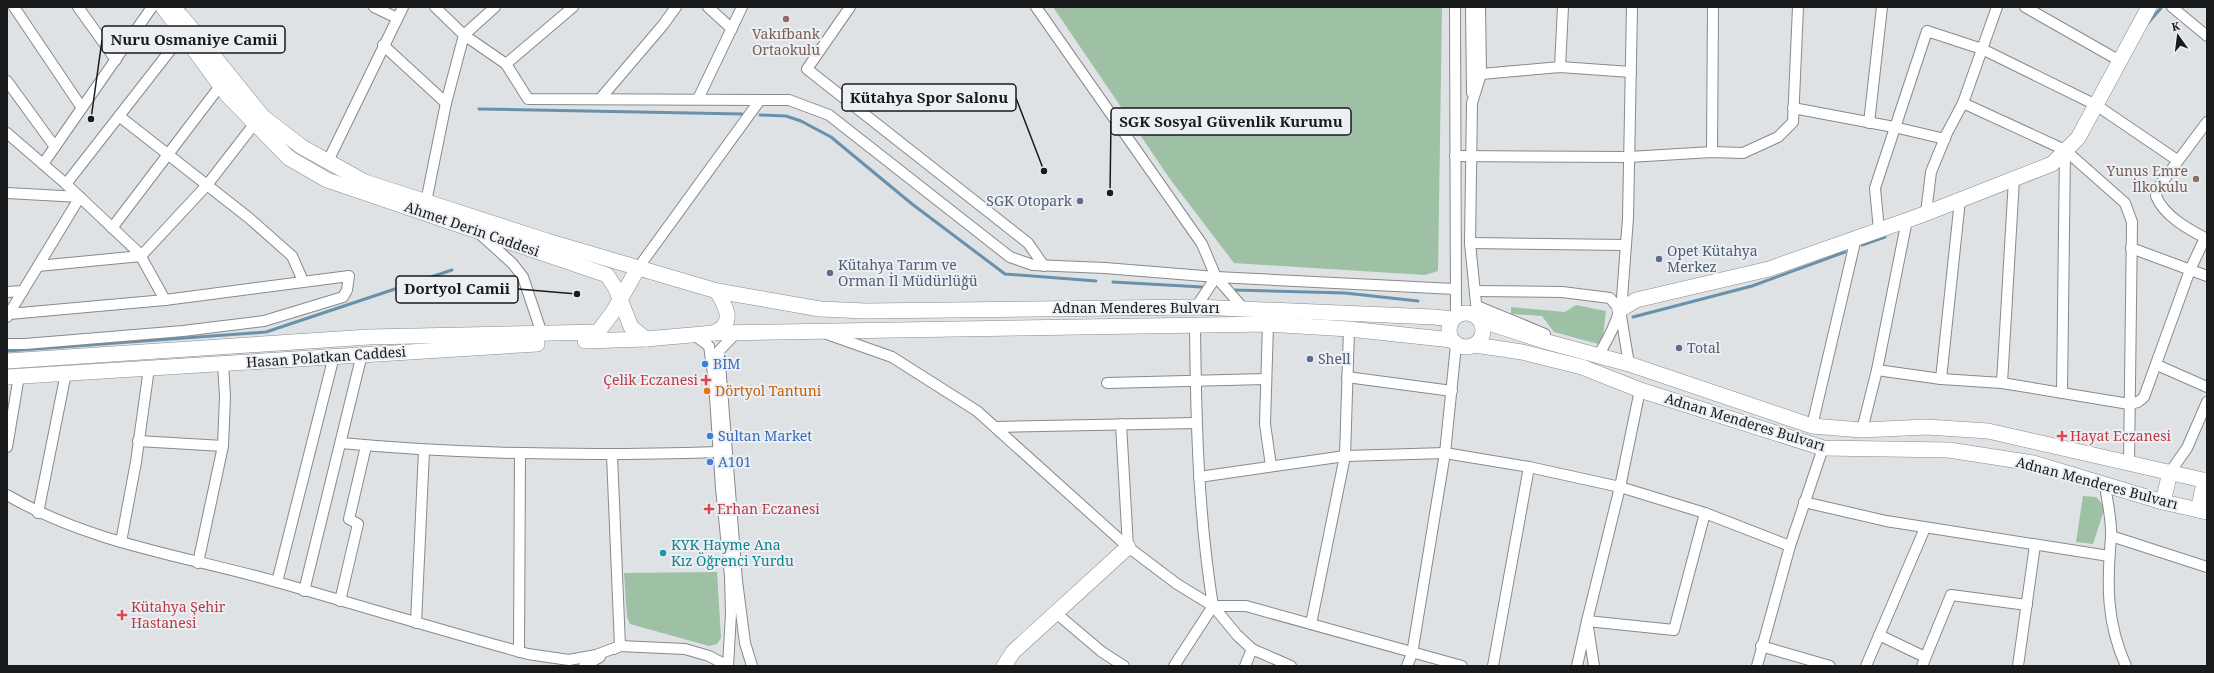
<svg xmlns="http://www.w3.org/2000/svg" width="2214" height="673" viewBox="0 0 2214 673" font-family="'Noto Serif',serif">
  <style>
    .green { fill: #9ec0a4 }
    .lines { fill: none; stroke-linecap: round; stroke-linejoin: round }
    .stream { stroke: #6991ac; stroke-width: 3 }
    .street-casing { stroke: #878a8d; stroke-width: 12 }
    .secondary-casing { stroke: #878a8d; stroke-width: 16 }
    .street { stroke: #fff; stroke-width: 10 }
    .secondary { stroke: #fff; stroke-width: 15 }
    .education-dot { fill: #8d6e63; stroke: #eceff3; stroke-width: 1.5 }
    .service-dot { fill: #5c6f8a; stroke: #eceff3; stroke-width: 1.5 }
    .shop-dot { fill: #3f7fe0; stroke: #eceff3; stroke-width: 1.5 }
    .health-dot { fill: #e0444e; stroke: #eceff3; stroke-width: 1.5 }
    .food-dot { fill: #e8710a; stroke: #eceff3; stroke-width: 1.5 }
    .culture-dot { fill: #0f9aa8; stroke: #eceff3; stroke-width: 1.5 }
    .labels { text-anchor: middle; stroke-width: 4; stroke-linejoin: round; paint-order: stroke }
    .education-label { font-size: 14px; fill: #785e54; stroke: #eceff3 }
    .service-label { font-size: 14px; fill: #4e5e75; stroke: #eceff3; text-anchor: start }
    .street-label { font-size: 14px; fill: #191a1b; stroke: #eceff3 }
    .shop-label { font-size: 14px; fill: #366cbe; stroke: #eceff3; text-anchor: start }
    .health-label { font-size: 14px; fill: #be3a42; stroke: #eceff3; text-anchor: start }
    .food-label { font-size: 14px; fill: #c56008; stroke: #eceff3; text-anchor: start }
    .culture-label { font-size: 14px; fill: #0d838f; stroke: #eceff3; text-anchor: start }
    .leader { fill: none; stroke: #191a1b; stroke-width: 1.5 }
    .callout-dot { fill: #191a1b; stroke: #eceff3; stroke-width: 1.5 }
    .callout { fill: #eceff3; stroke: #191a1b; stroke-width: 1.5 }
    .callout-label { font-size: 15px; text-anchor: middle; font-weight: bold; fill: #191a1b }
  </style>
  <rect width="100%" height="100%" fill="#dfe2e5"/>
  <!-- green -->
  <g class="green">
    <polygon points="1053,7 1442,7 1438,271 1425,275 1234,263 1170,179"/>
    <polygon points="1576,305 1606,311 1602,345 1554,332 1542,316 1511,314 1511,307 1565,312"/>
    <polygon points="2083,496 2096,497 2105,507 2093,544 2076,542"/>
    <polygon points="717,572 721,638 717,644 709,646 630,624 627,617 624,573"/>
  </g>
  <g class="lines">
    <!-- stream -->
    <g class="stream">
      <polyline points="2148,23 2161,8"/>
      <polyline points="479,109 742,114"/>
      <polyline points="760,115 786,116 801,121 831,137 912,204 1005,274 1096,281"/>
      <polyline points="1862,245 1885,237"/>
      <polyline points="1113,282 1202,287"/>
      <polyline points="1233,290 1345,293 1418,301"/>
      <polyline points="1633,317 1752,286 1845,252"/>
      <polyline points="7,351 266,332 452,270"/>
    </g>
    <!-- street casing -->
    <g class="street-casing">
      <g id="street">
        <polyline points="14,7 82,108"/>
        <polyline points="78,7 116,60"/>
        <polyline points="374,7 397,18"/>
        <polyline points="495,7 464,35 506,64 573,7"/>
        <polyline points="708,7 732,29"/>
        <polyline points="850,7 807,69 1028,243 1044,266"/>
        <polyline points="1036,7 1202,244 1216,277 1244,309"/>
        <polyline points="1455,7 1456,315"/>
        <polyline points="1471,7 1472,93"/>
        <polyline points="2025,7 2120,61"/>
        <polyline points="2172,7 2207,36"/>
        <polyline points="177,11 180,7"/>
        <polyline points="383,45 446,103"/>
        <polyline points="506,64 528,99 789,100 829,115 1010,257 1033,265 1105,268 1216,277 1455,289"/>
        <polyline points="1560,67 1563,7"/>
        <polyline points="1481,74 1560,67 1631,72"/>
        <polyline points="7,81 55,147"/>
        <polyline points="600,99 663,25 676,7"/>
        <polyline points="698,99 742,7"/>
        <polyline points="1963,103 2065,150 2125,203 2132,222 2129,464"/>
        <polyline points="1793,108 1894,127 1945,139"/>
        <polyline points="119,116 249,218 292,256 303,281"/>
        <path d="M2207,122L2157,189L2156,196C2164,216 2188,229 2207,239"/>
        <polyline points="1869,123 1882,7"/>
        <polyline points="7,133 66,184 139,253 165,300"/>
        <polyline points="1712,152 1713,7"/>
        <polyline points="1455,156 1629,157 1712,152 1743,153 1778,137 1793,122 1798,7"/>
        <polyline points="328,161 403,7"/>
        <polyline points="43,164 152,7"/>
        <polyline points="66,184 183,34"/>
        <polyline points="7,193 80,197 7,317"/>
        <polyline points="426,202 446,103 464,35 435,7"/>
        <polyline points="1926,213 1931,172 1947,133 1963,103 1997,7"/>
        <polyline points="112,228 220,86"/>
        <polyline points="1879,230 1875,188 1927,31 1982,49 2096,105 2177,160"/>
        <polyline points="480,234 512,263 523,277 542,334"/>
        <polyline points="1470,243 1626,245"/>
        <polyline points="2131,248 2207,276"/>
        <polyline points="38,266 141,256 207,185 255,123"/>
        <polyline points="638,268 760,100"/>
        <polyline points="1475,291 1562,292 1610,298 1620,310 1629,364"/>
        <polyline points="7,292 23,291"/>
        <polyline points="1477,306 1545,334"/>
        <polyline points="1196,307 1216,277"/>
        <polyline points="1477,313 1470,243 1472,103 1481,74 1480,7"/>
        <polyline points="1268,324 1265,424 1271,466"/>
        <path d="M1195,326C1196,420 1198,513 1213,606"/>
        <polyline points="736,333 719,351 737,581 745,643 752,666"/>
        <polyline points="827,334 892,357 977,411 1128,547 1177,584 1213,606 1246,606 1462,666"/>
        <polyline points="694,335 709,346 714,381 721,488 730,576 731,614 728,666"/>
        <polyline points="7,344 25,344 183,331 264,321 343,297 347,290 349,276 165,300 9,314"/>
        <path d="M1593,354L1598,356C1609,337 1619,319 1622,298L1628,218L1632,7"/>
        <polyline points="2157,365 2207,387"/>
        <polyline points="1877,370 1941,379 2002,383 2129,404 2138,402 2144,397 2190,270 2205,238"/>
        <polyline points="1347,377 1452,391"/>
        <polyline points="1941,379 1960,200"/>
        <polyline points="1107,383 1266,379"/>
        <polyline points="2002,383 2014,179"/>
        <polyline points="2062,393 2065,150"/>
        <polyline points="1121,424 1128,547"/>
        <polyline points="1812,426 1856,238"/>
        <polyline points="996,427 1196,423"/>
        <polyline points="1862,430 1877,370 1907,220"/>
        <polyline points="138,441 223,446"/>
        <path d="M341,443C467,455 592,456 718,452"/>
        <polyline points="7,447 19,376"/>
        <polyline points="612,455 620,646 614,649"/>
        <polyline points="2170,472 2187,448 2207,402"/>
        <polyline points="1199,477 1345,456 1445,453 1529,467 1620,487 1705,513 1790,546"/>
        <path d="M2105,485C2107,501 2112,520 2111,537C2107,583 2106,622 2126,666"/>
        <path d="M7,495C91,544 186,556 277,582C361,606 444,631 528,654L569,660L596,655L620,646L685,649L709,656L728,666"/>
        <polyline points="1804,502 1886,521 2109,556"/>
        <polyline points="38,513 66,373"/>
        <polyline points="2111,536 2207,567"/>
        <polyline points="121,542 136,462 149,368"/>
        <polyline points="198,563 223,446 225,397 223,363"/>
        <polyline points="277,582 334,356"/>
        <polyline points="304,591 362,354"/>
        <polyline points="340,601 358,524 349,519 366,446"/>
        <polyline points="1213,606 1237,635 1252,649 1291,666"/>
        <polyline points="1056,613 1102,652 1124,666"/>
        <polyline points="416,623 424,451"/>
        <polyline points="1311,624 1345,456 1349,329"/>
        <polyline points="1879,635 1925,657"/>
        <polyline points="1761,646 1830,666"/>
        <polyline points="519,652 520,454"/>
        <polyline points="584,666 600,657"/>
        <polyline points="1174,666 1213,606"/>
        <polyline points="1245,666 1252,649"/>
        <polyline points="1407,666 1412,654 1445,453 1456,345"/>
        <polyline points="1493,666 1529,467"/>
        <polyline points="1577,666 1587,621 1674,630 1705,513"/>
        <polyline points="1594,666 1587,621 1620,487 1640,390"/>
        <polyline points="1757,666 1790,546 1823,448"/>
        <polyline points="1866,666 1925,528"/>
        <polyline points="1922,666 1951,595 2027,605"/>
        <polyline points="2018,666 2035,545"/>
      </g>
    </g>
    <!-- secondary casing -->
    <g class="secondary-casing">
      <g id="secondary">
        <polyline points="163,7 228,96 289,158 327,180 607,275 616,289 631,327 646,339 714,333 1268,324 1349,329 1452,340"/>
        <polyline points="182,17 263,117 302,147 365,182 547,241 717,291 820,309 866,311 1196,307 1434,317 1452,319"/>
        <polyline points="1620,310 1636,300 1769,269 1919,216 2052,164 2078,138 2149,7"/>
        <circle cx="1466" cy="330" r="17"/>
        <polyline points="1480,320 1544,341 1629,364 1812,426 1862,430 1927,427 1988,431 2207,481"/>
        <path d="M714,333C736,322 726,308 717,291"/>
        <polyline points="585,341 646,339"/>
        <polyline points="1475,345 1522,352 1582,367 1640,390 1823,448 1949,450 2033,463 2163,502 2207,512"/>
        <polyline points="7,361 369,337 598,332 613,312 638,268"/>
        <polyline points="7,377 537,344"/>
        <polyline points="2163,502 2170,472"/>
        <polyline points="2198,510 2205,480"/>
        <polyline points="1004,666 1013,652 1128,547"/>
      </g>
    </g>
    <!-- street -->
    <use href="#street" class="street"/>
    <!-- secondary -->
    <use href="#secondary" class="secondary"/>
  </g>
  <!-- markers -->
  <g class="education-dot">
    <circle cx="786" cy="19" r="4"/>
    <circle cx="2196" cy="179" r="4"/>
  </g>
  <g class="service-dot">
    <circle cx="1080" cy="201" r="4"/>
    <circle cx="1659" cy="259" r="4"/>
    <circle cx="830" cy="273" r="4"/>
    <circle cx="1679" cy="348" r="4"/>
    <circle cx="1310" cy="359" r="4"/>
  </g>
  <g class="shop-dot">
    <circle cx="705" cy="364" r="4"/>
    <circle cx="710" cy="436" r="4"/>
    <circle cx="710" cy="462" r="4"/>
  </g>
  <g class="health-dot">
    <path d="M704 374h4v4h4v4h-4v4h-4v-4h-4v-4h4z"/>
    <path d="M2060 430h4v4h4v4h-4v4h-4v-4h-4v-4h4z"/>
    <path d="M707 503h4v4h4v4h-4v4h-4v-4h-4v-4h4z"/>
    <path d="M120 609h4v4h4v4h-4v4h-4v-4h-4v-4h4z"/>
  </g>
  <circle class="food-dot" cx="707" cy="391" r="4"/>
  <circle class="culture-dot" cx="663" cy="553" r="4"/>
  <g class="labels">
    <!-- education labels -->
    <g class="education-label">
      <text x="786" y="39">Vakıfbank<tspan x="786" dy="16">Ortaokulu</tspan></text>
      <text x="2188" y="176" text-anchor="end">Yunus Emre<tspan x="2188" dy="16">İlkokulu</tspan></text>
    </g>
    <!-- service labels -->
    <g class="service-label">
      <text x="1072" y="206" text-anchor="end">SGK Otopark</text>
      <text x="1667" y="256">Opet Kütahya<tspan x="1667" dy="16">Merkez</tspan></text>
      <text x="838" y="270">Kütahya Tarım ve<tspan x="838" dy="16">Orman İl Müdürlüğü</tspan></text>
      <text x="1687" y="353">Total</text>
      <text x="1318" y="364">Shell</text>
    </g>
    <!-- street labels -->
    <g class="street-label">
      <text transform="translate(472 229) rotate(19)" y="5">Ahmet Derin Caddesi</text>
      <text x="1136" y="313">Adnan Menderes Bulvarı</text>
      <text transform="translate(326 357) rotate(-4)" y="5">Hasan Polatkan Caddesi</text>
      <text transform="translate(1745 422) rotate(17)" y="5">Adnan Menderes Bulvarı</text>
      <text transform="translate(2097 483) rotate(15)" y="5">Adnan Menderes Bulvarı</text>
    </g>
    <!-- shop labels -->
    <g class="shop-label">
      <text x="713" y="369">BİM</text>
      <text x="718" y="441">Sultan Market</text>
      <text x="718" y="467">A101</text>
    </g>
    <!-- health labels -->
    <g class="health-label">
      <text x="698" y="385" text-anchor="end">Çelik Eczanesi</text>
      <text x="2070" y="441">Hayat Eczanesi</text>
      <text x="717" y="514">Erhan Eczanesi</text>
      <text x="131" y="612">Kütahya Şehir<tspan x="131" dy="16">Hastanesi</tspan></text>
    </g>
    <!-- food labels -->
    <g class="food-label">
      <text x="715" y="396">Dörtyol Tantuni</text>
    </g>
    <!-- culture labels -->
    <g class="culture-label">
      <text x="671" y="550">KYK Hayme Ana<tspan x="671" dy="16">Kız Öğrenci Yurdu</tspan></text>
    </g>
  </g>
  <!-- callouts -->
  <path class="leader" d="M91 119L102 40M1044 171L1016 98M1110 193L1111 121M577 294L518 289"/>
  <g class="callout-dot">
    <circle cx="91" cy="119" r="4"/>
    <circle cx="1044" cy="171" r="4"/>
    <circle cx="1110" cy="193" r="4"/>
    <circle cx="577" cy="294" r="4"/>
  </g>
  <g class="callout">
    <rect x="102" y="26" width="183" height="27" rx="4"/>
    <rect x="842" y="84" width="174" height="27" rx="4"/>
    <rect x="1111" y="108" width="240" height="27" rx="4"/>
    <rect x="396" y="276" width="122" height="27" rx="4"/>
  </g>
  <g class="callout-label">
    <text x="194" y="45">Nuru Osmaniye Camii</text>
    <text x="929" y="103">Kütahya Spor Salonu</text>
    <text x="1231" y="127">SGK Sosyal Güvenlik Kurumu</text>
    <text x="457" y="294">Dortyol Camii</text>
  </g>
  <!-- border -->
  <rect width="2214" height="673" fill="none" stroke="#191a1b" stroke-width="16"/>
  <!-- north arrow -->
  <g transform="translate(2178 36) rotate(346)" stroke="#eceff3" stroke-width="3" paint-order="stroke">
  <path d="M0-3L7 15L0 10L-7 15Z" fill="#191a1b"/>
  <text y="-6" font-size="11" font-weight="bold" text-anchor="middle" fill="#191a1b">K</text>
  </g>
</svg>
